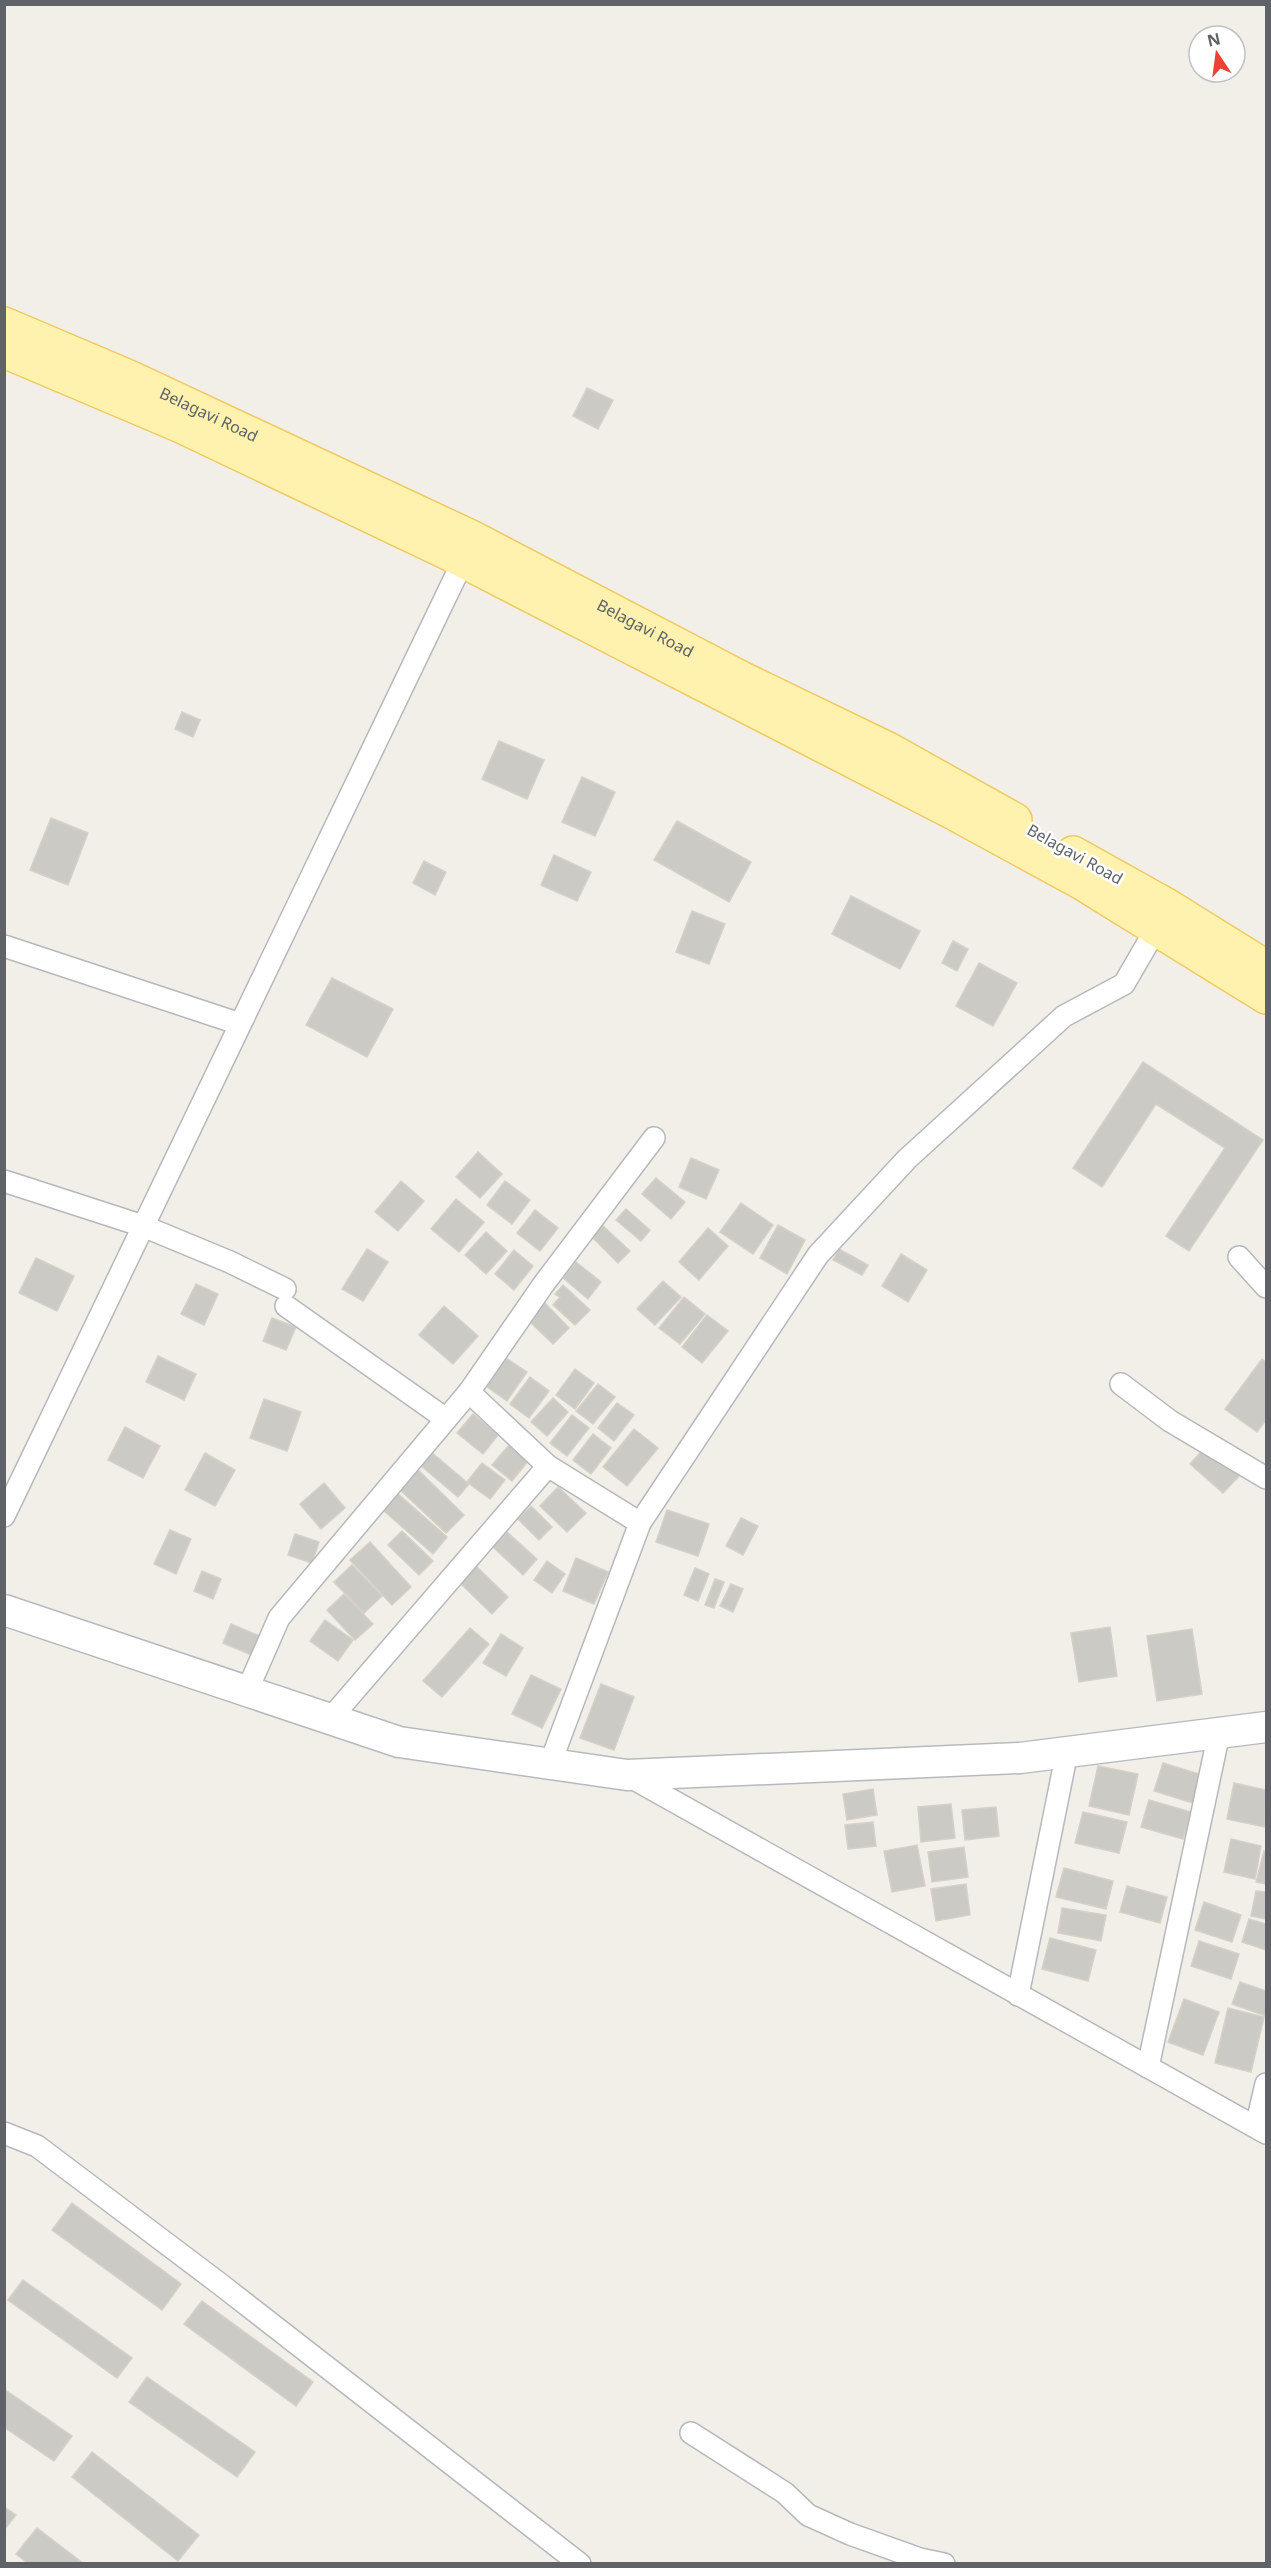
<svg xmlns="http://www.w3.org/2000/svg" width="1271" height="2568" viewBox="0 0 1271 2568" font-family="'Noto Sans',sans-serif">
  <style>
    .building { fill: #cccac5; stroke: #d6d1c6; stroke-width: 1.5 }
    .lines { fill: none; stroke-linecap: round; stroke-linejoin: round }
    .minor-casing { stroke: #b5b8bc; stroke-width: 24 }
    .secondary-casing { stroke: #b6babf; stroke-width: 33 }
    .primary-casing { stroke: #f2c960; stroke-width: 36 }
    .minor { stroke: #fff; stroke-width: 21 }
    .secondary { stroke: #fff; stroke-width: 30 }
    .primary { stroke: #fff2af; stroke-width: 33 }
    .labels { text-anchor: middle; stroke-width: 5; stroke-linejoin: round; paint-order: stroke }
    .street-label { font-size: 16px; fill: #5f6368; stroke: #fff }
  </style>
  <rect width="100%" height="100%" fill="#f1efe8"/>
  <!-- building -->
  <g class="building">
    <polygon points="587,388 613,400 598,429 573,416"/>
    <polygon points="182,712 200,720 193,737 175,729"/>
    <polygon points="499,741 544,760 527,799 482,779"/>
    <polygon points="582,777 615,792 595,836 562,822"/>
    <polygon points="51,818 88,833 68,885 30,870"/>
    <polygon points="677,821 751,862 729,902 654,860"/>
    <polygon points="554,855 591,872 577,901 541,885"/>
    <polygon points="424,861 446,872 435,895 413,883"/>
    <polygon points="851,896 920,931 900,969 832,934"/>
    <polygon points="692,911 725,924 709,964 676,952"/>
    <polygon points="953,941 968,949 957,971 942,963"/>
    <polygon points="979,963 1017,983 993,1026 956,1006"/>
    <polygon points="332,978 393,1009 367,1057 306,1025"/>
    <polygon points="1143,1062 1263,1140 1189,1251 1166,1236 1225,1148 1156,1104 1102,1187 1073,1168"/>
    <polygon points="478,1152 502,1174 480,1198 456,1177"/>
    <polygon points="691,1158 719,1170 706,1199 679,1187"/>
    <polygon points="656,1178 685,1202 671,1219 642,1194"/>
    <polygon points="401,1181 424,1201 398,1231 375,1212"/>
    <polygon points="505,1181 530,1200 512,1224 487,1205"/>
    <polygon points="456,1199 484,1222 459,1252 431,1229"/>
    <polygon points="741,1203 773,1225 753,1254 720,1232"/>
    <polygon points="626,1209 650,1230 641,1241 616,1220"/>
    <polygon points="535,1210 558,1228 540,1251 517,1233"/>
    <polygon points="601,1224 630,1251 618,1263 590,1235"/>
    <polygon points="778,1225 805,1240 787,1274 760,1258"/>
    <polygon points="708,1228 728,1246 699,1280 679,1262"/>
    <polygon points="486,1232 507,1251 486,1274 465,1255"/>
    <polygon points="367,1249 388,1262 363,1301 342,1289"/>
    <polygon points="839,1249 868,1265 862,1275 833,1260"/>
    <polygon points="514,1250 533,1266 514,1290 495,1274"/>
    <polygon points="901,1254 927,1270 908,1302 882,1286"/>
    <polygon points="36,1258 74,1276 57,1311 19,1293"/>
    <polygon points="576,1262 601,1282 588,1299 563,1278"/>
    <polygon points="663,1281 681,1297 655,1325 637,1309"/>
    <polygon points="196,1284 218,1294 204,1325 181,1314"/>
    <polygon points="563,1285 590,1310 575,1325 553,1305 560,1297 555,1294"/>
    <polygon points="684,1297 705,1314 680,1344 659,1328"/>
    <polygon points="544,1302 569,1328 553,1344 527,1319"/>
    <polygon points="444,1306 478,1336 453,1364 419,1335"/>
    <polygon points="707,1315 728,1331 702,1363 682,1347"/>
    <polygon points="272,1318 296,1327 286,1350 263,1341"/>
    <polygon points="158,1356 196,1374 184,1400 146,1382"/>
    <polygon points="506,1358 527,1372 507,1401 486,1386"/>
    <polygon points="1262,1359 1266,1362 1266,1420 1257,1432 1225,1409"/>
    <polygon points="575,1369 594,1383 575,1409 556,1395"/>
    <polygon points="530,1377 549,1391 529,1418 510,1404"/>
    <polygon points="598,1384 615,1397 593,1424 576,1411"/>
    <polygon points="553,1398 568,1412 547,1436 531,1422"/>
    <polygon points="264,1399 301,1412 287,1451 250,1438"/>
    <polygon points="617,1403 634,1415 614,1441 598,1428"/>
    <polygon points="473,1414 498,1435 483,1454 457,1433"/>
    <polygon points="572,1415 589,1428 567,1456 550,1443"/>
    <polygon points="125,1427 160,1446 143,1478 108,1460"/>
    <polygon points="634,1429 658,1448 627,1486 603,1467"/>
    <polygon points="593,1434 611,1448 591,1474 573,1460"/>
    <polygon points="1209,1443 1242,1473 1223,1493 1190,1464"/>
    <polygon points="509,1445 528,1461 512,1481 492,1465"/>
    <polygon points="431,1452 469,1484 458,1497 420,1465"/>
    <polygon points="205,1453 235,1470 215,1506 185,1490"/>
    <polygon points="482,1463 505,1480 490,1499 467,1482"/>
    <polygon points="416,1468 464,1515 446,1533 398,1488"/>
    <polygon points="324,1483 345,1508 321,1529 300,1504"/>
    <polygon points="558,1487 586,1513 567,1532 540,1506"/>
    <polygon points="397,1493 447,1537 433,1554 383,1510"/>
    <polygon points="531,1506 552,1527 539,1540 518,1519"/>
    <polygon points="667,1510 709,1524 698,1556 656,1542"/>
    <polygon points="741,1518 758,1526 743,1555 726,1546"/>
    <polygon points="170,1530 191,1539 176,1574 154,1564"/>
    <polygon points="402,1531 433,1561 419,1575 388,1545"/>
    <polygon points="507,1532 537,1559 523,1575 493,1547"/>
    <polygon points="295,1534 319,1542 312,1563 288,1555"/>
    <polygon points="370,1542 411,1587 392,1605 350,1560"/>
    <polygon points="576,1558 608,1572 594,1604 563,1591"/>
    <polygon points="547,1561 565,1574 552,1593 534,1580"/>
    <polygon points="352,1565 382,1596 364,1613 334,1582"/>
    <polygon points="476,1566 508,1597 492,1614 460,1583"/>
    <polygon points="695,1568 709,1574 698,1601 684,1595"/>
    <polygon points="202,1571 221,1579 213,1599 194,1591"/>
    <polygon points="715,1579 724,1582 714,1608 705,1605"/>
    <polygon points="731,1584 743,1589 733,1612 720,1606"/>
    <polygon points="344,1594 373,1624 355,1640 327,1610"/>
    <polygon points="325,1620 353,1640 338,1661 310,1641"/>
    <polygon points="231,1624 262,1637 254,1656 223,1643"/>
    <polygon points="1110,1627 1117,1676 1079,1682 1071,1633"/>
    <polygon points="470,1628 489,1644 442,1697 423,1681"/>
    <polygon points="1192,1629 1202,1694 1157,1701 1147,1636"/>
    <polygon points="501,1634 523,1648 506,1676 483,1663"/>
    <polygon points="531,1675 561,1689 542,1728 512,1714"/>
    <polygon points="601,1684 634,1697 614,1750 580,1738"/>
    <polygon points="1163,1763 1202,1775 1193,1803 1154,1791"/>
    <polygon points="1098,1766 1138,1774 1129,1815 1089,1806"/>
    <polygon points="1234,1783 1266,1790 1265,1827 1227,1819"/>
    <polygon points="873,1789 877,1815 847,1820 843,1794"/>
    <polygon points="1149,1800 1191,1812 1183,1839 1141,1827"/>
    <polygon points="951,1804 955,1838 921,1842 918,1807"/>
    <polygon points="996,1807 999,1836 965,1840 962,1810"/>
    <polygon points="1083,1812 1127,1822 1119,1853 1075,1843"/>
    <polygon points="873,1822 876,1846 848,1849 845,1825"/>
    <polygon points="1231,1839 1261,1846 1255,1879 1224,1872"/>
    <polygon points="917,1845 925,1886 892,1892 884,1851"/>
    <polygon points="964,1847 968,1877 932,1882 928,1852"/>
    <polygon points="1264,1851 1266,1852 1266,1884 1256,1882"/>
    <polygon points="1064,1868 1113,1881 1106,1909 1056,1897"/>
    <polygon points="966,1884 970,1915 936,1921 931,1889"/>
    <polygon points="1127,1886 1167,1897 1160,1923 1120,1912"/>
    <polygon points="1256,1891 1266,1892 1266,1919 1251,1916"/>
    <polygon points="1204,1902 1241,1915 1232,1942 1195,1930"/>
    <polygon points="1062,1908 1106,1915 1101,1941 1058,1933"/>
    <polygon points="1249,1919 1266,1924 1266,1950 1242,1942"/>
    <polygon points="1050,1938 1096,1950 1088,1981 1042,1969"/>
    <polygon points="1199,1941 1239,1954 1231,1979 1191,1966"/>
    <polygon points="1240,1982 1266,1991 1266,2016 1232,2004"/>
    <polygon points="1184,1999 1219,2012 1203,2055 1168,2042"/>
    <polygon points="1228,2008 1264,2017 1251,2072 1215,2063"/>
    <polygon points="72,2203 181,2284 162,2310 52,2230"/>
    <polygon points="23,2280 132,2358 117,2378 8,2300"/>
    <polygon points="202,2301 313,2382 296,2406 184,2324"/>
    <polygon points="147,2377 255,2452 237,2477 129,2402"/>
    <polygon points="4,2389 72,2436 54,2461 4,2427"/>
    <polygon points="92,2452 199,2535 178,2561 72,2477"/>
    <polygon points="4,2507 16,2515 4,2530"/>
    <polygon points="37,2528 84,2564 29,2564 16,2554"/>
  </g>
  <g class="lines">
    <!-- minor casing -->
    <g class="minor-casing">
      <g id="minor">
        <polyline points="4,946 240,1024"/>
        <polyline points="4,1181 143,1226 230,1262 285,1289"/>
        <polyline points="1239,1257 1266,1287"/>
        <polyline points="286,1306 446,1419"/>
        <polyline points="1121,1384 1170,1421 1266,1478"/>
        <polyline points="469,1392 548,1466 640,1523"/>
        <polyline points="4,1516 463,561"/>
        <polyline points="247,1691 279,1618 469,1392 543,1285 654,1138"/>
        <polyline points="330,1719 548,1466"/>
        <polyline points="550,1764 640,1523 818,1255 907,1159 1064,1016 1124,984 1156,929"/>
        <polyline points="627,1775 1266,2133"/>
        <polyline points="1018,1995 1067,1752"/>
        <polyline points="1148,2067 1219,1733"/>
        <polyline points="1256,2127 1266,2084"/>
        <polyline points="4,2133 37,2146 220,2284 580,2564"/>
        <polyline points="691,2433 785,2493 808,2515 850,2534 920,2559 944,2564"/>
      </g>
    </g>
    <!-- secondary casing -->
    <g class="secondary-casing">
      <polyline id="secondary" points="4,1610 399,1742 627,1775 1020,1758 1266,1727"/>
    </g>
    <!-- primary casing -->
    <g class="primary-casing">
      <g id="primary">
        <path id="s1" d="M4,324L129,377L471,537L741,678L888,749L1015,820"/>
        <polyline points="4,351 181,426 448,553 611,637 950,811 1082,883 1266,997"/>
        <polyline points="1073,853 1168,906 1266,967"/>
      </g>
    </g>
    <!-- minor -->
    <use href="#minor" class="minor"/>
    <!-- secondary -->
    <use href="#secondary" class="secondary"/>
    <!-- primary -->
    <use href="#primary" class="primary"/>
  </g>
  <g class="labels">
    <!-- street labels -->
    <g class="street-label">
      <text dy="6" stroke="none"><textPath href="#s1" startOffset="224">Belagavi Road</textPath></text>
      <text dy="6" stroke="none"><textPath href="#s1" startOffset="710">Belagavi Road</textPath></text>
      <text transform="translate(1075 854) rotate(29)" y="6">Belagavi Road</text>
    </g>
  </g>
  <!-- border -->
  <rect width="1271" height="2568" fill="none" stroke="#5f6368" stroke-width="12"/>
  <!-- north arrow -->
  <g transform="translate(1217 54) rotate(347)"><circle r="28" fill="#ffffff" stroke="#bfc1c3" stroke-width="1.5"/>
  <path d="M0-4.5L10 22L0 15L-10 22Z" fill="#ea4335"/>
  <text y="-9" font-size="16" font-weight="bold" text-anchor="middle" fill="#5f6368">N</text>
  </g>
</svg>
